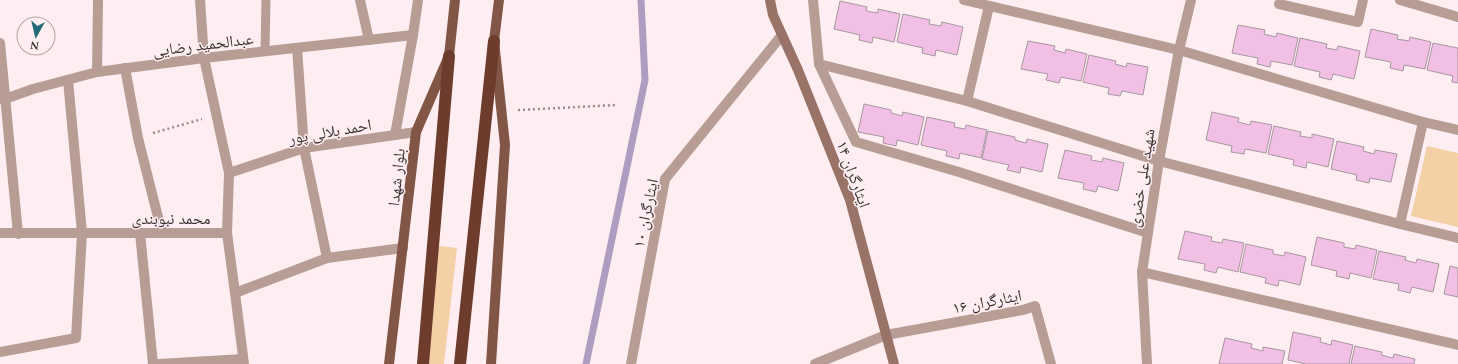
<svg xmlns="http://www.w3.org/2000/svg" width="1458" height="364" viewBox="0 0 1458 364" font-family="Spectral,'Noto Naskh Arabic',serif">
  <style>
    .green { fill: #f4d0a7 }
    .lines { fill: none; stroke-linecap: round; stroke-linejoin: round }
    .stream { stroke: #ae9cc1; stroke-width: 7 }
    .building { fill: #f3c0e5; stroke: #a597a1 }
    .path { stroke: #978b8d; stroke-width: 2.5; stroke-dasharray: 2 3; stroke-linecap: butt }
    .lane { stroke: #b79d94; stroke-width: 9 }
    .street { stroke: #b79d94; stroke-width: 10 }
    .secondary { stroke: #997367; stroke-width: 10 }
    .primary { stroke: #825647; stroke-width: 10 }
    .highway { stroke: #6e3c2c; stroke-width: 12 }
    .labels { text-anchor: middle; stroke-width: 3; stroke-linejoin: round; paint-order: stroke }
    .street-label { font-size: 16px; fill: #3a3233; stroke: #ffeef1 }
  </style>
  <rect width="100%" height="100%" fill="#ffeef1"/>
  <!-- green -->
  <g class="green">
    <polygon points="1427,146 1458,153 1458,227 1411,216"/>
    <polygon points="439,246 457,248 444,364 428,364"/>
  </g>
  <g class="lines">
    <!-- stream -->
    <polyline class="stream" points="586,364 645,80 641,0"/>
  </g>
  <!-- building -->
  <g class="building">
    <polygon points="840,1 867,7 866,11 878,13 878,9 900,14 894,42 873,37 872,43 859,40 860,35 834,29"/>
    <polygon points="903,14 930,20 929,24 941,26 942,22 963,27 957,55 936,50 935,56 922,53 923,48 897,42"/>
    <polygon points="1238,25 1265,30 1264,34 1276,37 1277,33 1298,38 1292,65 1271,61 1270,67 1257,64 1258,58 1232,53"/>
    <polygon points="1371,29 1398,35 1397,39 1409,41 1410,37 1431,42 1425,69 1404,65 1403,71 1390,68 1391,62 1365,57"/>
    <polygon points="1300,38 1327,44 1326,48 1337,50 1338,46 1360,51 1354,79 1333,74 1331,80 1319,77 1320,72 1294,66"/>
    <polygon points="1028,41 1055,46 1054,50 1065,53 1066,49 1087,54 1081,81 1061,77 1059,83 1046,80 1048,74 1021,69"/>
    <polygon points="1433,43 1458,48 1458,83 1452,82 1453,76 1427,70"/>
    <polygon points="1089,55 1116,61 1115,64 1126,67 1127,63 1148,67 1143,95 1122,91 1120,96 1108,94 1109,88 1083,82"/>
    <polygon points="864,104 891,110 891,113 902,116 903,112 924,117 918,145 897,140 896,146 883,143 884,137 858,132"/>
    <polygon points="1212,112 1239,118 1238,122 1250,125 1251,121 1272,125 1266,153 1245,149 1244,154 1231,152 1232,146 1206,140"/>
    <polygon points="927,117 955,123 954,127 965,129 966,125 987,130 981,158 960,153 959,159 946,156 947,151 921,145"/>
    <polygon points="1274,126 1301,132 1300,136 1312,138 1312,134 1334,139 1328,167 1307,162 1306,168 1293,165 1294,160 1268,154"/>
    <polygon points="988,131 1015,137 1015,140 1026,143 1027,139 1048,144 1042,172 1021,167 1020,173 1007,170 1009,165 982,159"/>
    <polygon points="1337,141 1364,147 1363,151 1374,154 1375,150 1397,154 1391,182 1370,178 1369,183 1356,180 1357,175 1331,169"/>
    <polygon points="1065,150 1092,156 1091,160 1102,162 1103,158 1124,163 1118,191 1098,186 1096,192 1083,189 1084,183 1058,178"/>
    <polygon points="1185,231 1212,237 1211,241 1222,243 1223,239 1244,243 1238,272 1218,267 1216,273 1204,270 1205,264 1178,259"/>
    <polygon points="1317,237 1344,243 1344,247 1355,249 1356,245 1377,250 1371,278 1350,273 1349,279 1336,276 1337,271 1311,265"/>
    <polygon points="1246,244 1273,250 1273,254 1284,256 1285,252 1306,257 1300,285 1279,280 1278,286 1265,283 1266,278 1240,272"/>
    <polygon points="1379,251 1406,257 1405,260 1416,263 1417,259 1439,264 1433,292 1412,287 1410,293 1398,290 1399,284 1373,279"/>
    <polygon points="1450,266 1458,268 1458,297 1444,294"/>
    <polygon points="1293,332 1321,338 1320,342 1331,345 1332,340 1353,345 1349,364 1306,364 1288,360"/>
    <polygon points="1225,338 1252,344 1251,348 1263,351 1263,347 1285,351 1282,364 1219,364"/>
    <polygon points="1355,346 1382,352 1381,355 1393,358 1394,354 1415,359 1414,364 1351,364"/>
  </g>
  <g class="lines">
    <!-- path -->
    <g class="path">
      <polyline points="518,110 617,105"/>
      <polyline points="153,133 202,119"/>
    </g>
    <!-- lane -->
    <polyline class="lane" points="265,51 266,0"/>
    <!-- street -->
    <g class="street">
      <polyline points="200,0 204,58 229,173 227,233"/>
      <polyline points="360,0 369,40"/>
      <polyline points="813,0 819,64 856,142 959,172 1148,233"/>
      <polyline points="964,0 1179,50 1423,122 1458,130"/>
      <polyline points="1400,0 1458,17"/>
      <polyline points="1279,4 1358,22 1363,0"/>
      <polyline points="0,43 18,234"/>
      <polyline points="297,48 304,148 327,258"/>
      <polyline points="819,64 967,101 1159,161 1400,224 1458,238"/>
      <polyline points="125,68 138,138 162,233"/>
      <polyline points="97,72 98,0"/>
      <polyline points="0,99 5,99 33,89 97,72 204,58 413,35"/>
      <polyline points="967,101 989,6"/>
      <polyline points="395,135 413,35 418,0"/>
      <polyline points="229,173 304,148 416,132"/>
      <polyline points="1400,224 1423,122"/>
      <polyline points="0,233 227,233 235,293 327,258 403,248"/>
      <polyline points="140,233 153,364"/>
      <polyline points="1142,272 1458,345"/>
      <polyline points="235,293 244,364"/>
      <polyline points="0,352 76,338 82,233 68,80"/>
      <polyline points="159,364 243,359"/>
      <polyline points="631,364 665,179 782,35"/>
      <polyline points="815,364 886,335 1023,310 1035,306 1051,364"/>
      <polyline points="1147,364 1142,272 1159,161 1179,50 1191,0"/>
    </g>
    <!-- secondary -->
    <polyline class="secondary" points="770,0 773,15 798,70 850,200 894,364"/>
    <!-- primary -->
    <g class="primary">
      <polyline points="389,364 416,132 449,56 455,0"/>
      <polyline points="491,364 505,145 494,41 499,0"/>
    </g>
    <!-- highway -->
    <g class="highway">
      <polyline points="423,364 449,56"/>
      <polyline points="460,364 494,41"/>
    </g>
  </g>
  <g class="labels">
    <!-- street labels -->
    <g class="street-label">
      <text transform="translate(203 44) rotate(-7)" y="6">عبدالحمید رضایی</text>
      <text transform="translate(330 131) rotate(-10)" y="6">احمد بلالی پور</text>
      <text transform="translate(854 174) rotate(70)" y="6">ایثارگران ۱۴</text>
      <text transform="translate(396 177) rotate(-84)" y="6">بلوار شهدا</text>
      <text transform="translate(1141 178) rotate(-81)" y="6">شهید علی خضری</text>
      <text transform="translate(645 213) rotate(-78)" y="6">ایثارگران ۱۰</text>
      <text x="171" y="224">محمد نبوبندی</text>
      <text transform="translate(987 301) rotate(-11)" y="6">ایثارگران ۱۶</text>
    </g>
  </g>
  <!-- north arrow -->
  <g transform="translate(36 36) rotate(188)"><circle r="19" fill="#ffeef1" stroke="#b0a3a5"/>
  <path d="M0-3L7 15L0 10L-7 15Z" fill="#226a76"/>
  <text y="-6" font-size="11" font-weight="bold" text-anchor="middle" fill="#3a3233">N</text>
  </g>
</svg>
